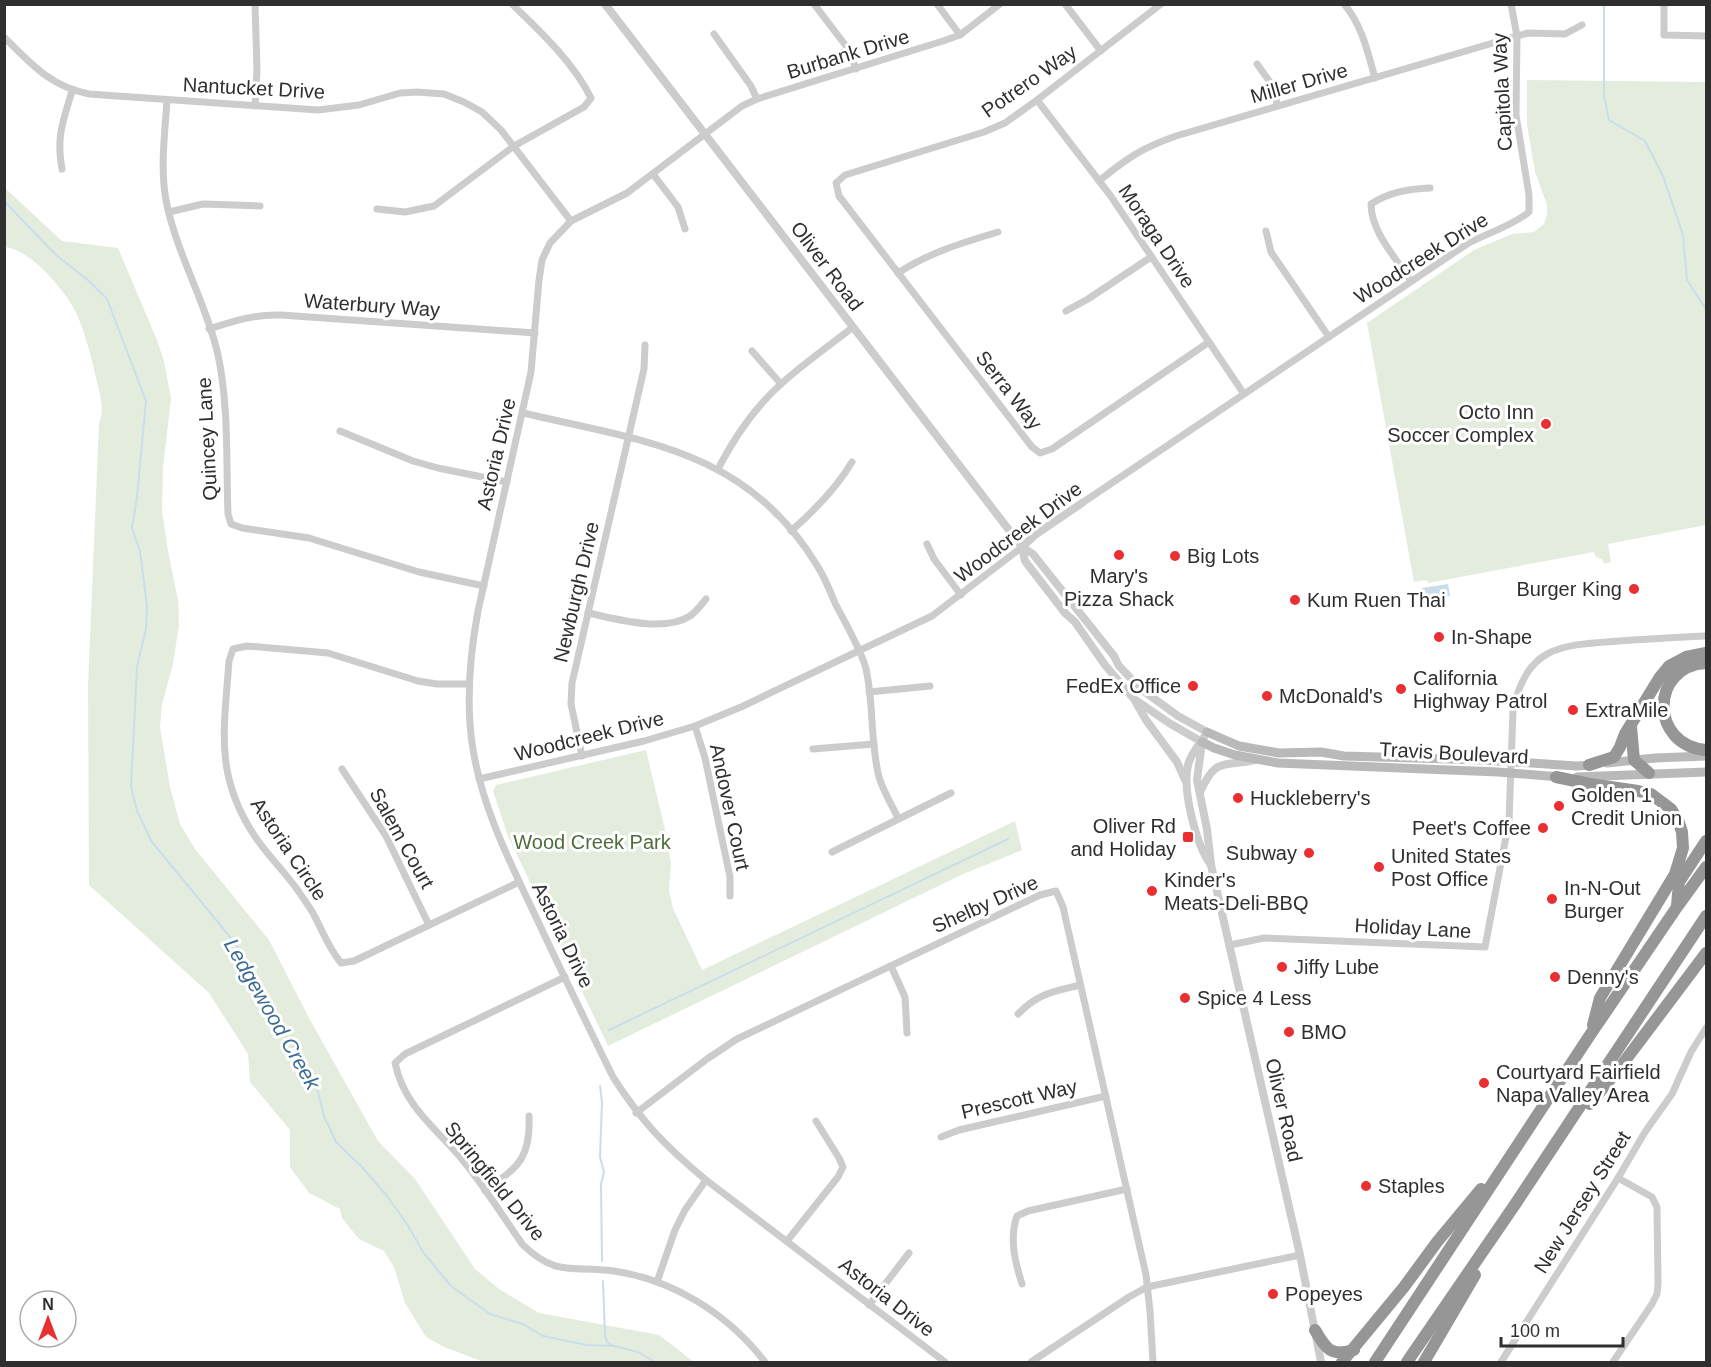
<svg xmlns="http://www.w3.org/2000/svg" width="1711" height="1367" viewBox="0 0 1711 1367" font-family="Arial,sans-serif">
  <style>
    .green { fill: #e4eddd }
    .water { fill: #c9dded }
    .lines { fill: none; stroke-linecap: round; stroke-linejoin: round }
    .stream { stroke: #c9dded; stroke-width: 2 }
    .minor { stroke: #ccc; stroke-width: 7 }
    .tertiary { stroke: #ccc; stroke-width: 8 }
    .secondary { stroke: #b9b9b9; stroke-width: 9 }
    .motorway { stroke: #969696; stroke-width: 12 }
    .poi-dot { fill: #e92f32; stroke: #fff; stroke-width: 2 }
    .labels { text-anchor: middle; stroke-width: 6; stroke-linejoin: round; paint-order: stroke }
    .street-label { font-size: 20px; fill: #2f2f2f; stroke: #fff }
    .poi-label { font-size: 20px; fill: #2f2f2f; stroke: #fff; text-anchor: start }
    .park-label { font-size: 20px; fill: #4f6c3b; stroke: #fff }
    .water-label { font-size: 21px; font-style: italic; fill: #3b6c93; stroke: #fff }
  </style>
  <rect width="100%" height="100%" fill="#fff"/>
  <!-- green -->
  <g class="green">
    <polygon points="1527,80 1706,82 1706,525 1608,544 1611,562 1604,564 1602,559 1596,557 1594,552 1428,583 1427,580 1414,582 1367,323 1474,250 1512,234 1534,232 1544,224 1547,215 1547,205 1535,172 1527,125"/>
    <path d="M4,187L62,241L118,248L157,340L164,361L171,398L163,468L162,511L168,551L178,600L179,625L173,664L162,705L160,727L170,787L180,824L195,849L269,940L309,1018L378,1141L415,1179L475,1269L499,1289L539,1313L659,1335L694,1362H484L444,1347L426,1337L405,1303L394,1267L384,1251L359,1239L342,1218L340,1209L309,1193L290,1167V1130L250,1082L248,1054L209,993L89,885L88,686L99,423C105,409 100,396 97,382C92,360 84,326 73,307C60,285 30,250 5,247Z"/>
    <polygon points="646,750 666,834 671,863 669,891 673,908 702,970 1015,821 1022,850 961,875 608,1046 508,836 493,791 496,785 500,784"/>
  </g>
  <!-- water -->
  <polygon class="water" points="1448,584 1450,596 1424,601 1422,588"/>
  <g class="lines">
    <!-- stream -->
    <g class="stream">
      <polyline points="1604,4 1604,96 1609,120 1645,141 1663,176 1683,235 1687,280 1706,309"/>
      <polyline points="4,201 56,255 89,281 107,299 146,401 137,497 132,528 140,551 147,606 146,629 137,667 131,787 137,811 152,842 235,943 278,1026 296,1050 318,1092 324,1116 336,1142 362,1167 387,1196 407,1224 423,1252 451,1286 490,1314 525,1325 543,1336 587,1345 614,1346 638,1352 655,1362"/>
      <polyline points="609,1030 1008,839"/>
      <polyline points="600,1086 602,1102 600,1157 604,1172 601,1184 602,1261"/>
      <polyline points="603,1281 605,1336 607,1342 613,1346"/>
    </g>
    <!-- minor -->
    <g class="minor">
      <polyline points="255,4 257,70 255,106"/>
      <polyline points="814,4 849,50 856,69"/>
      <polyline points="937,4 960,35"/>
      <polyline points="1065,4 1101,51"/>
      <polyline points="1161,4 1037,100 1005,123 984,132 845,175 836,183 839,196 1032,447 1040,453 1052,449 1209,342"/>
      <path d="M1344,4C1362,25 1368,53 1375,78"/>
      <polyline points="1664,4 1664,35 1706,36"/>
      <polyline points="714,34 751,86 757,99"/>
      <path d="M4,37C32,65 50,86 89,94L318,110L359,105L400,93L417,92L444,94L464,102L482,112L501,130L571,221"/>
      <polyline points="1257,64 1270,82 1278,106"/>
      <path d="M167,100C165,133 160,167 166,200C176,253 206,302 218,355C229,406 226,462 228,514L231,524L242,528L309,538L419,572L484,586"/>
      <polyline points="1037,100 1110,195 1244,394"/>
      <path d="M62,169C56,136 63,122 72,91"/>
      <polyline points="653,174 678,207 685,229"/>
      <path d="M1099,181C1127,158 1142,148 1176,136L1517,36L1528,33L1565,34L1582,25"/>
      <path d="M377,209L405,212L434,206L514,146L584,107L591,98C574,63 540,31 512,4"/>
      <polyline points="169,212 203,204 260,206"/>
      <polyline points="1266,231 1271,252 1329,337"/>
      <path d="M898,273C930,252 962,243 998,232"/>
      <path d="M1411,281C1396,258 1371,232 1371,204C1389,192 1409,189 1430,188"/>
      <polyline points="1066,311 1088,299 1151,257"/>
      <path d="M209,329C234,321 255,314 281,315L535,333"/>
      <polyline points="752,351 781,384"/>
      <path d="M523,413C643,441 748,450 818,567C825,578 830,591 835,603C844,621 862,651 866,669C874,704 870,742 879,777C883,791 892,805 898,818"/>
      <polyline points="340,431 413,461 438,468 507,482"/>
      <path d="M718,469C734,438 754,408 781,384C803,364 829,346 853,327"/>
      <path d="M1082,503L1467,244C1487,233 1512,226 1529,212V195L1516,115L1517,36L1511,4"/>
      <path d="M791,531C815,510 836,489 852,462"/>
      <polyline points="927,544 934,559 961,595"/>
      <path d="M588,613C617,619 663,633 690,616C696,612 701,605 706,599"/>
      <path d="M469,684H437L418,681L328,653L247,646L233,649L229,661C224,731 214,776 256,838C269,857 286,873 299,892C304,900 310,907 314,915C323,932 329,949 341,963L354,961L519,882"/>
      <polyline points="869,692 930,686"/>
      <polyline points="695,726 705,758 730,877 730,896"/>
      <polyline points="813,749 874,744"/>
      <polyline points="582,756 571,704 572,683 644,369 645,345"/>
      <polyline points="342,769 386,836 429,925"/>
      <polyline points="479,779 644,741 695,726 741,707 932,616 1022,547"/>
      <polyline points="832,852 951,793"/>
      <path d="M1230,945L1264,938L1485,947L1509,821L1513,711C1527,645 1561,645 1619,641C1648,639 1677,637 1706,636"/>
      <polyline points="891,966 905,997 907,1033"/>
      <path d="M565,977L405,1054L395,1063C405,1109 438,1129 465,1163C486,1189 504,1218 523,1245C558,1278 572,1265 614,1271C674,1280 728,1314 765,1362"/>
      <path d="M1018,1014C1038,993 1053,992 1080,985"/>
      <polyline points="636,1113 707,1059 737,1039 1040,895 1056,891 1063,907 1146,1275 1150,1311 1153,1362"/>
      <polyline points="941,1137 959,1130 1106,1096"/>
      <path d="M485,1191C517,1167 531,1160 529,1116"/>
      <polyline points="787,1241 838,1177 843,1167 839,1158 816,1121"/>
      <polyline points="657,1282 675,1230 685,1210 706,1180"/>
      <path d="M1022,1284C1015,1262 1009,1238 1017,1216L1028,1211L1127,1189"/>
      <polyline points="869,1305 909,1253"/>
      <path d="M945,1362L706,1180C665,1146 642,1122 613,1077C587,1024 561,971 536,917C509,860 481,806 472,743C466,699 470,654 478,611L531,372L539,280L542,260L550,243L571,221L627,193L742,106L757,99L943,41L960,35L1000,4"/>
      <polyline points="1031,1362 1129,1297 1147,1287 1300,1255"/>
      <polyline points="1501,1362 1618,1178 1645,1132 1672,1094 1691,1052 1706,1028"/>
      <polyline points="1613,1362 1652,1304 1657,1294 1658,1284 1657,1207 1652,1197 1618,1178"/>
    </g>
    <!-- tertiary -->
    <g class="tertiary">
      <path d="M605,4L1022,547L1033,554L1114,656L1119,666L1141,689L1178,716L1207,732C1201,744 1191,752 1188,765C1182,790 1196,845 1211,865"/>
      <polyline points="1022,547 1025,561 1065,613 1075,622 1105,665 1134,699 1146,720 1177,762 1185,780"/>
      <polyline points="1022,547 1035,535 1082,503"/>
      <polyline points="1137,701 1169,723 1202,742"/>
      <polyline points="1202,742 1197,780 1207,829 1211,865 1300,1255 1321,1362"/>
      <path d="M1200,792C1216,757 1222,767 1255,760"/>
    </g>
    <!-- secondary -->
    <g class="secondary">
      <polyline points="1207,732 1239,746 1279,753 1321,752 1344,756 1484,760 1576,766 1593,765"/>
      <polyline points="1202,742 1214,748 1235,755 1278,763 1498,772 1560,777"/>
      <polyline points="1607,763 1655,758 1706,756"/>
      <polyline points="1577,777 1706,772"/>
    </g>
    <!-- motorway -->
    <g class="motorway">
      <path d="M1706,663C1650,666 1649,745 1706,750"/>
      <polyline points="1631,727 1634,760 1649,773"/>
      <polyline points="1589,765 1614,757 1620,747 1625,734 1660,677 1669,666 1686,657 1706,653"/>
      <polyline points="1556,777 1590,784 1638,791 1651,794 1671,809 1678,820 1682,832 1683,848 1675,874 1600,998 1593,1025"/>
      <polyline points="1677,906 1679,882 1706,841"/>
      <polyline points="1590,1104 1621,1066 1706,953"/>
      <path d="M1315,1330C1326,1349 1331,1357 1354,1350"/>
      <polyline points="1342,1362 1404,1287 1437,1242 1481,1189"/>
      <polyline points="1375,1362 1590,1035 1677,907 1706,867"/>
      <polyline points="1407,1362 1516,1203 1706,916"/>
      <polyline points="1424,1362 1475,1275"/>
    </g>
  </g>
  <!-- markers -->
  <g class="poi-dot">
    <circle cx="1546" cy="424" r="6"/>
    <circle cx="1119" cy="555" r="6"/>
    <circle cx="1175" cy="556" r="6"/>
    <circle cx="1634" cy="589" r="6"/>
    <circle cx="1295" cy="600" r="6"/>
    <circle cx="1439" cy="637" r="6"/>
    <circle cx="1193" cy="686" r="6"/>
    <circle cx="1401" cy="689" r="6"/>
    <circle cx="1267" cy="696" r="6"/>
    <circle cx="1573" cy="710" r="6"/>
    <circle cx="1238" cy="798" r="6"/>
    <circle cx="1559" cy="806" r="6"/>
    <circle cx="1543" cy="828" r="6"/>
    <rect x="1182" y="831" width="12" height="12" rx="3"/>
    <circle cx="1309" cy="853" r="6"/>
    <circle cx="1379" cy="867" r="6"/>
    <circle cx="1152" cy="891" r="6"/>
    <circle cx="1552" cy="899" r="6"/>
    <circle cx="1282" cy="967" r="6"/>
    <circle cx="1555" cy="977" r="6"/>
    <circle cx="1185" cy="998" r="6"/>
    <circle cx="1289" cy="1032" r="6"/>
    <circle cx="1484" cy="1083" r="6"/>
    <circle cx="1366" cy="1186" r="6"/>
    <circle cx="1273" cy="1294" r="6"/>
  </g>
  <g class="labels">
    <!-- street labels -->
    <g class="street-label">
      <text transform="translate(848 54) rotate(-17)" y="7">Burbank Drive</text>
      <text transform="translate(1029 81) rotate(-35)" y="7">Potrero Way</text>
      <text transform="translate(1299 83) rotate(-16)" y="7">Miller Drive</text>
      <text transform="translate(254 88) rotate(3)" y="7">Nantucket Drive</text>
      <text transform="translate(1502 92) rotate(-93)" y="7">Capitola Way</text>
      <text transform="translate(1157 236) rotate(56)" y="7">Moraga Drive</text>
      <text transform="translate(1421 258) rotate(-32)" y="7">Woodcreek Drive</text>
      <text transform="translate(827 266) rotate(53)" y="7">Oliver Road</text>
      <text transform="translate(372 305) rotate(4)" y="7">Waterbury Way</text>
      <text transform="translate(1009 390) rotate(52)" y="7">Serra Way</text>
      <text transform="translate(207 439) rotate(-93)" y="7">Quincey Lane</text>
      <text transform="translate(496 454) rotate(-77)" y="7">Astoria Drive</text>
      <text transform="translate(1018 532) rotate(-37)" y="7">Woodcreek Drive</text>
      <text transform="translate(576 592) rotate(-77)" y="7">Newburgh Drive</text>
      <text transform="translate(589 736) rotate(-14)" y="7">Woodcreek Drive</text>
      <text transform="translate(1454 753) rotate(3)" y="7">Travis Boulevard</text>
      <text transform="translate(730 807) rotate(78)" y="7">Andover Court</text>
      <text transform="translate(402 838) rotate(61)" y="7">Salem Court</text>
      <text transform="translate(289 849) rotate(56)" y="7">Astoria Circle</text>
      <text transform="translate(985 904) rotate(-24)" y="7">Shelby Drive</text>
      <text transform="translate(1413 928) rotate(3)" y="7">Holiday Lane</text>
      <text transform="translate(563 935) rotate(64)" y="7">Astoria Drive</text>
      <text transform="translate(1019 1099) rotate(-13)" y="7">Prescott Way</text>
      <text transform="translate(1284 1110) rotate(77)" y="7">Oliver Road</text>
      <text transform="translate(495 1181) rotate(51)" y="7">Springfield Drive</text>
      <text transform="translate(1582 1202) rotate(-58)" y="7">New Jersey Street</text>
      <text transform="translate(887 1297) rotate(38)" y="7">Astoria Drive</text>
    </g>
    <!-- poi labels -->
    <g class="poi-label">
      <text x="1534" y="419" text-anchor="end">Octo Inn<tspan x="1534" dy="23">Soccer Complex</tspan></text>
      <text x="1187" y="563">Big Lots</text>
      <text x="1119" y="583" text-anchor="middle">Mary's<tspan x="1119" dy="23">Pizza Shack</tspan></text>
      <text x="1622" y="596" text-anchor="end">Burger King</text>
      <text x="1307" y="607">Kum Ruen Thai</text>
      <text x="1451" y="644">In-Shape</text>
      <text x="1413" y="685">California<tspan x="1413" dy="23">Highway Patrol</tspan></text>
      <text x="1181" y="693" text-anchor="end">FedEx Office</text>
      <text x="1279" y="703">McDonald's</text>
      <text x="1585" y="717">ExtraMile</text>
      <text x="1571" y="802">Golden 1<tspan x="1571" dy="23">Credit Union</tspan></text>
      <text x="1250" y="805">Huckleberry's</text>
      <text x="1176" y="833" text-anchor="end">Oliver Rd<tspan x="1176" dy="23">and Holiday</tspan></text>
      <text x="1531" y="835" text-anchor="end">Peet's Coffee</text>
      <text x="1297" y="860" text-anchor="end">Subway</text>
      <text x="1391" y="863">United States<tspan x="1391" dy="23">Post Office</tspan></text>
      <text x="1164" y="887">Kinder's<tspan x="1164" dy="23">Meats-Deli-BBQ</tspan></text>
      <text x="1564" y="895">In-N-Out<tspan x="1564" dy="23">Burger</tspan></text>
      <text x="1294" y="974">Jiffy Lube</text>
      <text x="1567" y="984">Denny's</text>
      <text x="1197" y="1005">Spice 4 Less</text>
      <text x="1301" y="1039">BMO</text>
      <text x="1496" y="1079">Courtyard Fairfield<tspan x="1496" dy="23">Napa Valley Area</tspan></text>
      <text x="1378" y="1193">Staples</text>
      <text x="1285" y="1301">Popeyes</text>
    </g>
    <!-- park labels -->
    <g class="park-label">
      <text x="592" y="849">Wood Creek Park</text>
    </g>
    <!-- water labels -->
    <g class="water-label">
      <text transform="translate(272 1014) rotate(60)" y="7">Ledgewood Creek</text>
    </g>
  </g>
  <!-- border -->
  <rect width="1711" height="1367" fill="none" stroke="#2f2f2f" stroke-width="12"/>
  <!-- north arrow -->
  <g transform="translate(48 1319)"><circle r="28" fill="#ffffff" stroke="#acacac" stroke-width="1.5"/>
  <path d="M0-4.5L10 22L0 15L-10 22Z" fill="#e92f32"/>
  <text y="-9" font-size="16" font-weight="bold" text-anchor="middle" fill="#2f2f2f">N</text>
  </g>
  <!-- scale -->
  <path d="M1501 1337v9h122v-9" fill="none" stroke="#2f2f2f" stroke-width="3"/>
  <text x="1510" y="1337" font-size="18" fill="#2f2f2f" stroke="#ffffff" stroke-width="4.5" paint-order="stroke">100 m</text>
</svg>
